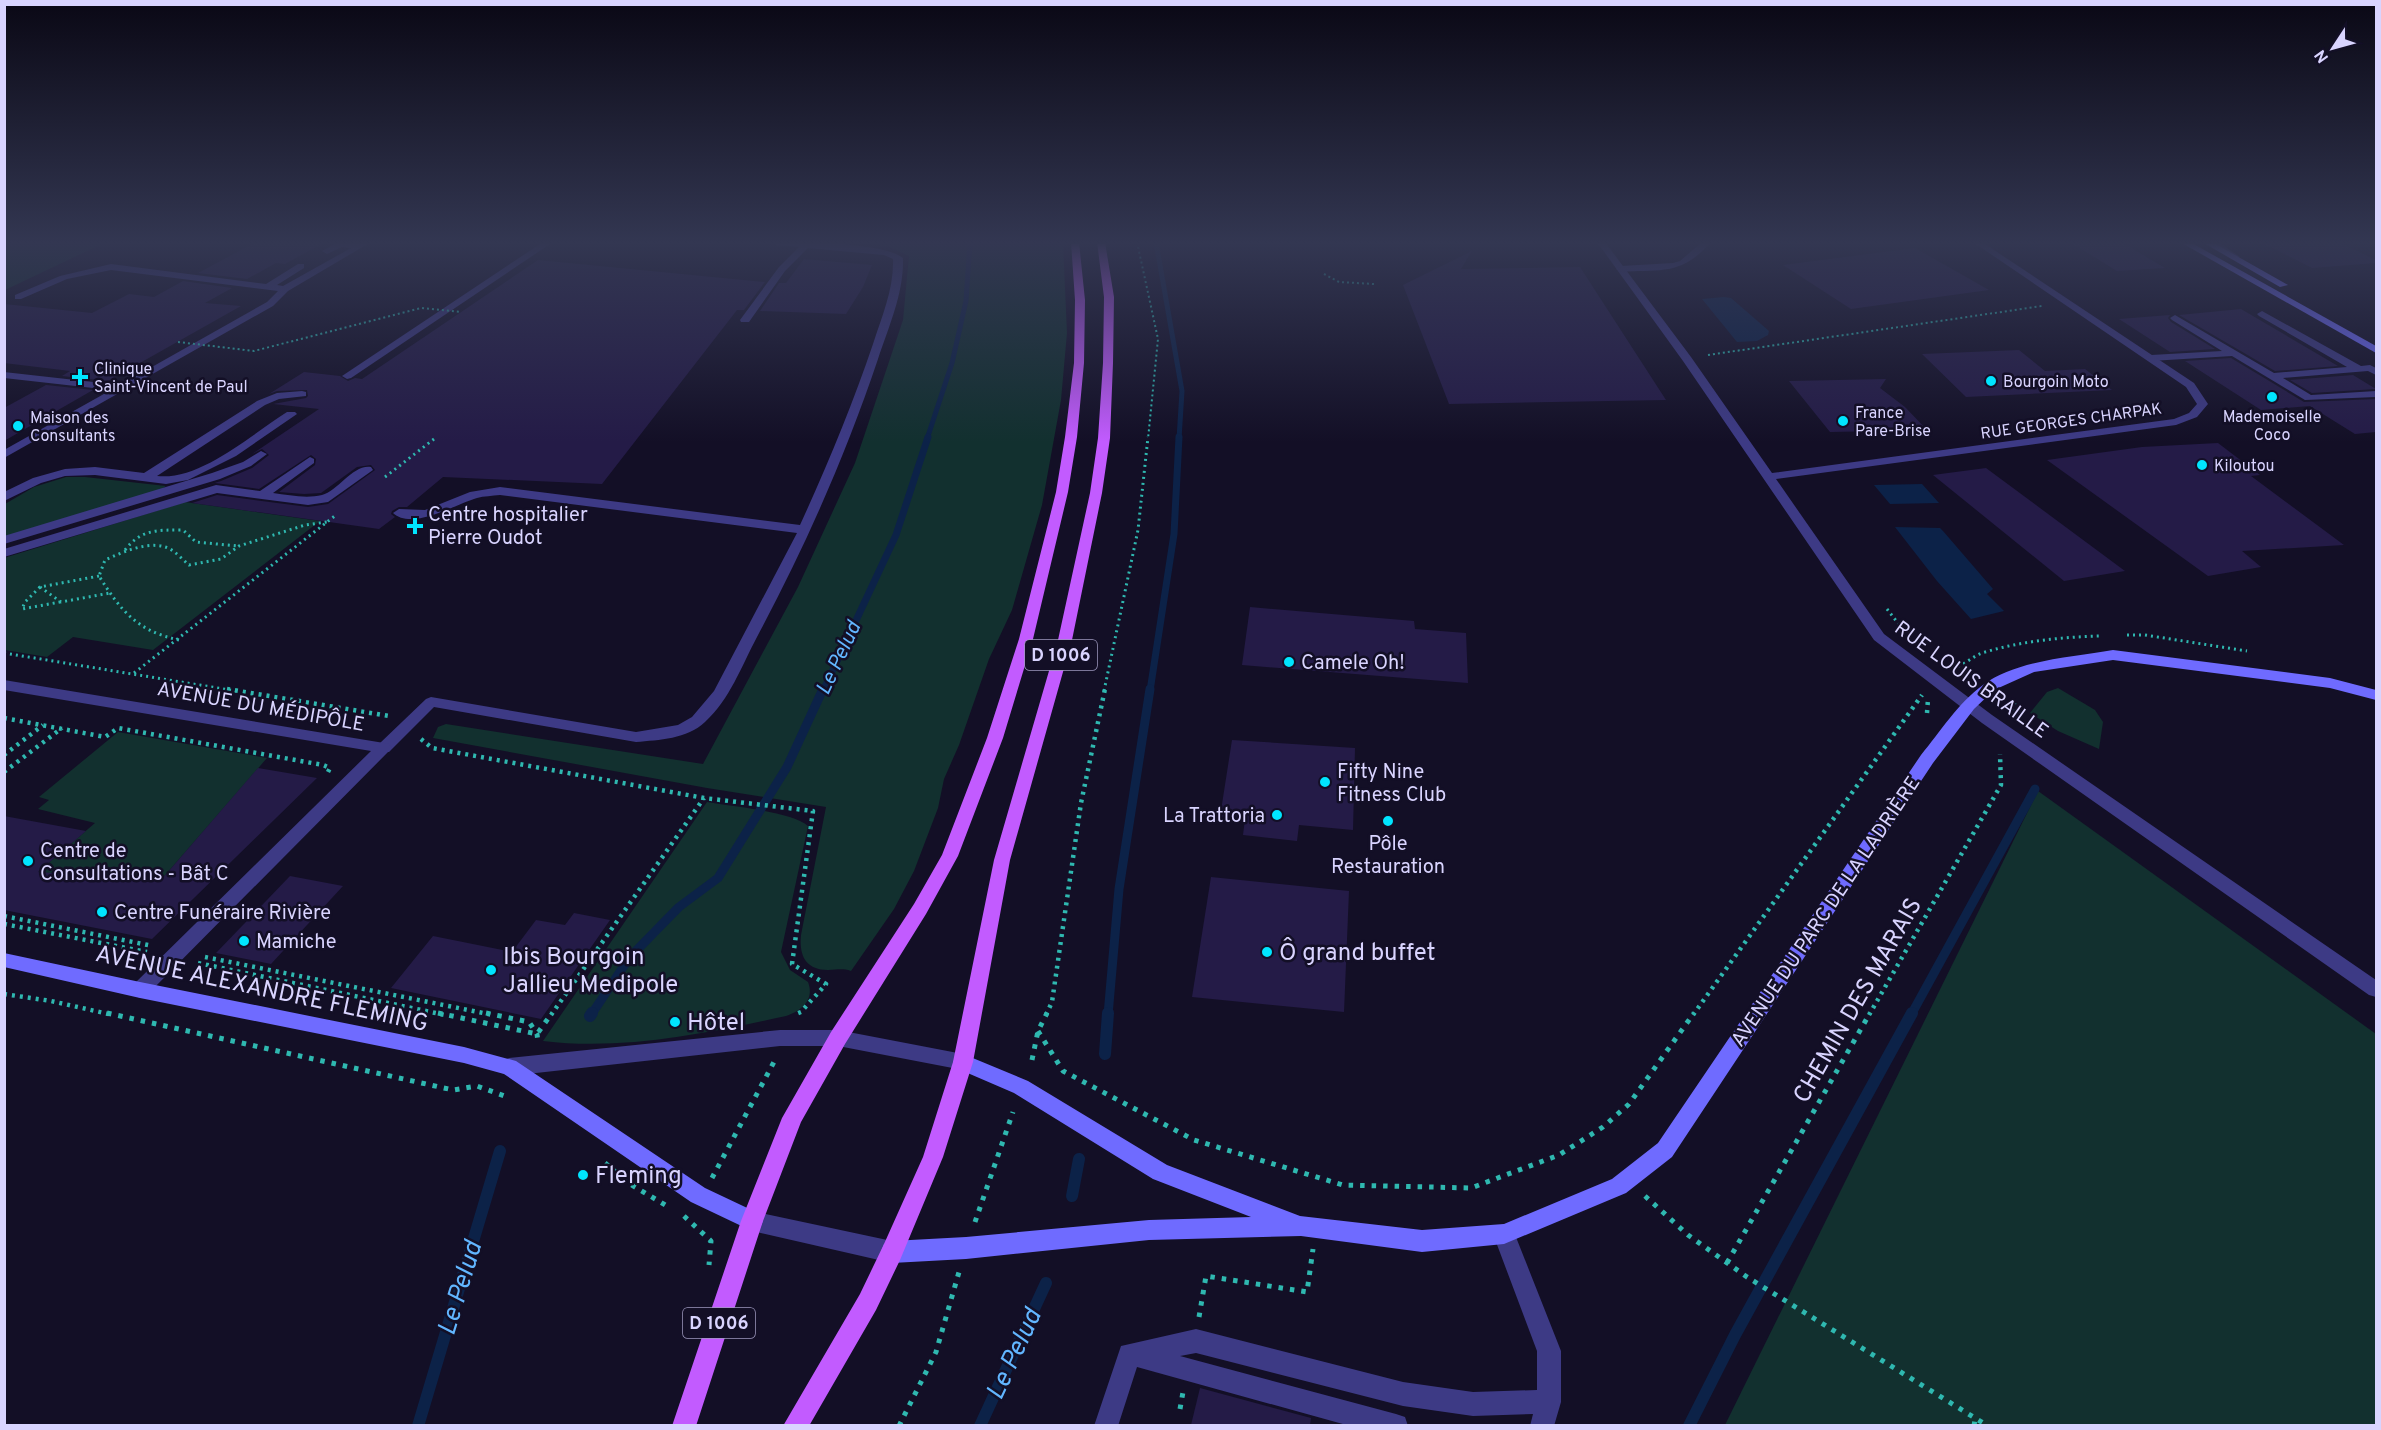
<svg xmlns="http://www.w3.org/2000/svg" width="2381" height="1430" viewBox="0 0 2381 1430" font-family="Overpass,sans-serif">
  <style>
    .green { fill: #12302f }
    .water { fill: #0c2248 }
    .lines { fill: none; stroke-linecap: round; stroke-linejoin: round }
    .stream-far3 { stroke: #0c2248; stroke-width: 5 }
    .stream-far2 { stroke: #0c2248; stroke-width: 7 }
    .stream-far1 { stroke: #0c2248; stroke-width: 9 }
    .stream { stroke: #0c2248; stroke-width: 12 }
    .building { fill: #241b47 }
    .path-far3 { stroke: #2fb8b0; stroke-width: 2; stroke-dasharray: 2 3; stroke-linecap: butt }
    .path-far2 { stroke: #2fb8b0; stroke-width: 3; stroke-dasharray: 2 4; stroke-linecap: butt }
    .path-far1 { stroke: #2fb8b0; stroke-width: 4.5; stroke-dasharray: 3 5; stroke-linecap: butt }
    .path { stroke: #2fb8b0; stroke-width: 5; stroke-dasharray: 4.5 7; stroke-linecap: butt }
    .lane { fill: #3d3a85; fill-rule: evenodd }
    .street { fill: #3d3a85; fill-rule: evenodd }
    .secondary { fill: #6f6bff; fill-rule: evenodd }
    .primary { fill: #c25bff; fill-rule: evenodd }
    .path-bridge { stroke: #2fb8b0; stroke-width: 2; stroke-dasharray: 2 3; stroke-linecap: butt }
    .poi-dot { fill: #00e5ff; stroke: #130f26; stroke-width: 2 }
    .labels { text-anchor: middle; stroke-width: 5; stroke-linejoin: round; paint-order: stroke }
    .far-poi-label { font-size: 16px; fill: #d9d4ff; stroke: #130f26; text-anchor: start }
    .far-street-label { font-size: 16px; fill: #d9d4ff; stroke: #130f26 }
    .shield { fill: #130f26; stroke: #9e99be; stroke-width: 1.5 }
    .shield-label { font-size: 18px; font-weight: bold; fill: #d9d4ff }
    .poi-label { font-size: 20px; fill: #d9d4ff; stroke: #130f26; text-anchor: start }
    .street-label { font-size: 20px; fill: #d9d4ff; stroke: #130f26 }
    .water-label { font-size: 21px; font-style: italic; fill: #62b6ff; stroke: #130f26 }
    .near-poi-label { font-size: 24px; fill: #d9d4ff; stroke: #130f26; text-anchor: start }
    .near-street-label { font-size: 24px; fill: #d9d4ff; stroke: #130f26 }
    .near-water-label { font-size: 26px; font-style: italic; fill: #62b6ff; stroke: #130f26 }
  </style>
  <rect width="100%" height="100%" fill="#130f26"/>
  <!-- green -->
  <g class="green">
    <polygon points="5,242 106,242 5,290"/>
    <path d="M845,242H1063L1067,333L1061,400L1042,505L1012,610L989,659L959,745L944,779L938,808L914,871L894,909L851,971C842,968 837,970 828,970C805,970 799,955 801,935L826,807L707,788L433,738L438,727L446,724L703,764L798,587L855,463L903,320L909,256L888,246Z"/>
    <polygon points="66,477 85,477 166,486 160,490 5,537 5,504 34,487"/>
    <polygon points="185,502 320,521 153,650 73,637 47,657 5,650 4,558"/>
    <polygon points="2058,688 2095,710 2103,722 2099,749 2058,731 2030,713 2047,692"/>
    <polygon points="118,732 267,758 161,880 56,874 17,890 95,823 38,809 49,800 39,797"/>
    <polygon points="2038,791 2376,1034 2376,1425 1725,1425"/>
    <path d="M707,802C729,806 793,812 808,826L781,952L790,970L808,982C815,1000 801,1011 786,1016C708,1033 623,1051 543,1041Z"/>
  </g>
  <!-- water -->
  <g class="water">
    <polygon points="1724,297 1731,298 1769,331 1768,335 1757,341 1737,342 1702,299"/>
    <polygon points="1922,484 1939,503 1890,504 1874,485"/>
    <polygon points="1895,527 1940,528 1943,531 1993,589 1987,594 2004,611 1971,619 1937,581"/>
  </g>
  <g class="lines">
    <!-- stream-far3 -->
    <g class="stream-far3">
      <polyline points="1156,242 1182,391 1179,439"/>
      <polyline points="927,439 952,363 966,301 970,242"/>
    </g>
    <!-- stream-far2 -->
    <g class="stream-far2">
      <polyline points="823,691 896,535 928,437"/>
      <polyline points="1150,691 1174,534 1179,437"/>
    </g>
    <!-- stream-far1 -->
    <g class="stream-far1">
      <polyline points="591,1015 630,957 679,907 718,878 787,767 823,689"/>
      <polyline points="1108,1015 1119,889 1150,689"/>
      <polyline points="1911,1015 2035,789"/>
    </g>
    <!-- stream -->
    <g class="stream">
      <polyline points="590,1016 592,1013"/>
      <polyline points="1105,1054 1108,1013"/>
      <polyline points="1072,1196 1079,1159"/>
      <polyline points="418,1426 500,1151"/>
      <polyline points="980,1426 1046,1283"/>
      <polyline points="1689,1426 1735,1335 1912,1013"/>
    </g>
  </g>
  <!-- building -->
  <g class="building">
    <polygon points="256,242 325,242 285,264 276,263 247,279 198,273"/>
    <polygon points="2070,242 2121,242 2165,268 2117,271"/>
    <polygon points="2261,242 2338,242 2376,260 2376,263 2312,268"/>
    <polygon points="1915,248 1989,290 1851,309 1783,265"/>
    <polygon points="1472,251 1461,269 1580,267 1666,400 1449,404 1403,285"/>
    <polygon points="804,259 872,265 863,287 846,314 760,311 779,283 786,283"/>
    <polygon points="538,260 765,282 744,310 737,310 602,484 443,477 407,507 399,507 392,511 391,514 395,517 379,529 192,503 217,495 308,507 328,504 375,470 371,465 357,467 321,493 304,494 279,492 315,465 316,459 311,455 259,489 215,483 161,499 221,481 252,468 269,455 262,449 252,454 319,409 273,404 306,398 308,396 307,390 277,391 269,394 304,372 340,376 348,381 355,378 362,379"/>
    <polygon points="183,281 232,288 205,303 241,306 108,381 62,376 70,371 4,363 4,304 92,313 129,294 154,297"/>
    <polygon points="2241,309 2338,366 2275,371 2179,315"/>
    <polygon points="2170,315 2168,318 2171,322 2215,349 2170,352 2119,319"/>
    <polygon points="2019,350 2045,371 2085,369 2112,390 1966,397 1922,354"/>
    <polygon points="2231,358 2304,402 2376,399 2376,432 2355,434 2310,406 2261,410 2185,361"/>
    <polygon points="2353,375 2376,389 2312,393 2290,380"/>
    <polygon points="1886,379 1880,388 1905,407 1927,430 1830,432 1789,381"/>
    <polygon points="46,385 93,390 4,441 4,408"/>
    <polygon points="2218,443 2260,475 2251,476 2344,545 2242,551 2261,567 2208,576 2047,460 2142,447"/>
    <polygon points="1986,468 2125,571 2064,581 1933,475"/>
    <polygon points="1250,607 1414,621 1415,629 1466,633 1468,683 1242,665"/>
    <polygon points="1232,740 1355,748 1353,830 1299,825 1297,841 1243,835 1245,819 1220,817"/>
    <polygon points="258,768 317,778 152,939 4,910 4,816 86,831 38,872 161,880"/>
    <polygon points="290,876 343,886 271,964 216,953"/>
    <polygon points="1211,877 1349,891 1344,1012 1192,997"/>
    <polygon points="574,913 610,920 541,1019 391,988 433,936 512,952 536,920 565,925"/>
    <polygon points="1200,1388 1311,1418 1310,1425 1191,1425"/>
  </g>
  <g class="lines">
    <!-- path-far3 -->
    <g class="path-far3">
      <polyline points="1137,242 1158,339 1148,439"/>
      <polyline points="1324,274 1339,282 1374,284"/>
      <polyline points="1708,355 2042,306"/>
    </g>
    <!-- path-far2 -->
    <g class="path-far2">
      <polyline points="385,477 434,439"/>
      <path d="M125,550C141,529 158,530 183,530L196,542L238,546"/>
      <polyline points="99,576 40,587 61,602 110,593"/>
      <polyline points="40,587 25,602 22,609 60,602"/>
      <polyline points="1887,609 1901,627"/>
      <polyline points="2127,635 2145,635 2247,651"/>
      <path d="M179,640C137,631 121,611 99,576L105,560C123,552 151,539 170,549C177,553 183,560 189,565L221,559L239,546L305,525L327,522"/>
      <polyline points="4,653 236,691"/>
      <path d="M1952,668C1965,666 1973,655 1985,652C2023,641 2062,637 2101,636"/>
      <polyline points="134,673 336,515"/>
      <polyline points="1104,691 1138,530 1148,437"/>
    </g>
    <!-- path-far1 -->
    <g class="path-far1">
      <polyline points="227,689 389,716"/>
      <polyline points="2013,712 2014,703"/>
      <polyline points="1927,713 1928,699"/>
      <polyline points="4,718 105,737 118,728 323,765 330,768 328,772"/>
      <polyline points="421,739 432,748 704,798 813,811 792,964 826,984 801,1012 796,1014"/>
      <polyline points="4,755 43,725"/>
      <polyline points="4,772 62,728"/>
      <polyline points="4,916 153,946"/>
      <polyline points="4,924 147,952"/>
      <polyline points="205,957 493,1015"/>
      <polyline points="198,963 445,1015"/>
      <polyline points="4,994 51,1001 113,1015"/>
      <polyline points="551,1015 704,798"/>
      <polyline points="1046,1015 1052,1002 1081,803 1105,689"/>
      <polyline points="1693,1015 1922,695"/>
      <polyline points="1869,1015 2001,785 2000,754"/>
    </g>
    <!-- path -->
    <g class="path">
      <polyline points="107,1013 453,1090 477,1086 510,1098"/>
      <polyline points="438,1013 537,1034 552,1013"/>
      <polyline points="486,1013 529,1022 537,1034 538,1042"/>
      <polyline points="1038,1031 1063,1071 1194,1140 1343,1185 1471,1188 1559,1155 1603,1127 1629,1104 1694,1013"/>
      <polyline points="1032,1060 1038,1031 1047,1013"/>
      <polyline points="605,1163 630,1184 667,1206"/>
      <polyline points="712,1178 775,1060"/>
      <polyline points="1645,1196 1688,1235 1747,1277 1988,1426"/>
      <polyline points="684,1216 711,1241 709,1265"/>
      <polyline points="975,1222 1013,1112"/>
      <polyline points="1727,1263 1870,1013"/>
      <polyline points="1199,1317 1206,1276 1307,1292 1313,1249"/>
      <polyline points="1180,1409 1183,1392"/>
      <polyline points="899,1426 936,1352 959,1272"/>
      <polyline points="1974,1426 1975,1419"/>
    </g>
    <!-- lane -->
    <g class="lane">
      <polygon points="338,242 371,242 288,291 273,306 4,458 4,450 111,390 4,378 4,372 120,385 267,302 278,291 111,270 67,279 21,299 15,299 15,295 60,276 111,264 266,284 298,264 304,264 304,268 277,285 283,286 351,248 342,247 327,254 322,251"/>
      <polygon points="543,242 553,242 351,378 347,379 342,376"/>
      <path d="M772,242C799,242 884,242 903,258C904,293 889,326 878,359C845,457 805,547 757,637C741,667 730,699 705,722C687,739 659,740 636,742L434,707L389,752H379L376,748L379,744L426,699L431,697L636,732L678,725L692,717L714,691L797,533L500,495C492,496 484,496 477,498C456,504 412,531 393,513L399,509L425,510L470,492L500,487L800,525C827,466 852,406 873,344C882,316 894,289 893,259L884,255L808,248L785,271L749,322H741L740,320L779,267L799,247L776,245Z"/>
      <path d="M1702,242H1711C1681,276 1662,269 1621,272L1616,269L1621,266L1673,263L1680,261Z"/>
      <polygon points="2209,242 2218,242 2240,257 2232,259"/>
      <polygon points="2262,311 2361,366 2370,365 2376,368 2376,375 2368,371 2283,378 2311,395 2376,391 2376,397 2305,400 2232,356 2151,361 2146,358 2151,355 2222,351 2172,320 2170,318 2175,315 2274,373 2347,367 2259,316 2257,314"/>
      <path d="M302,391L306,392V396L279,399L265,405L157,476C200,481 252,434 287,412H295L297,414L236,456L188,480L166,484L95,475L65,476L41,483L4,501V492L33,478L65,469L95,467L144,473L257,401L277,393Z"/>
      <polygon points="261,451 267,454 251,466 220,479 4,544 4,536 212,473 243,462"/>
      <path d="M310,457L314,459V463L273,493C289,495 306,499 322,495C338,491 353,464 371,467L373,470L328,502L308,505L217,493L4,557V549L216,485L260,491Z"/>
      <polygon points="1504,1224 1512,1227 1561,1351 1561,1402 1554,1426 1530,1426 1533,1414 1473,1416 1403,1406 1196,1353 1180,1356 1396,1414 1405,1417 1408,1426 1350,1426 1137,1367 1118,1426 1094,1426 1121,1346 1196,1329 1403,1382 1473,1392 1537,1390 1537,1351 1493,1234 1496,1227"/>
    </g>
    <!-- street -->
    <g class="street">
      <polygon points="1597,242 1605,242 1691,357 1772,473 2174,419 2189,413 2197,404 2186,387 1973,242 1982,242 2194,383 2208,404 2197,417 2176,425 1776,479 1884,634 1992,715 2376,980 2376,997 2369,995 1982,723 1874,640 1683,361"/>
      <polygon points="4,680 384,743 389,744 392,748 147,995 140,998 133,995 131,990 133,985 371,751 4,690"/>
      <polygon points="780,1030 838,1030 963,1054 970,1056 973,1062 970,1068 963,1070 838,1046 780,1046 509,1076 502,1073 499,1067 502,1061 509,1058"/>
      <polygon points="752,1211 892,1241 900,1244 903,1252 900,1260 892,1263 752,1231 744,1228 741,1221 744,1214"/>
    </g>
    <!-- secondary -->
    <g class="secondary">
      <polygon points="2180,242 2190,242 2376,346 2376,353"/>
      <polygon points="2202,242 2212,242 2288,285 2280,287"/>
      <path d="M2113,650L2330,678L2376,690V700L2330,688L2113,660L2034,672L1994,690L1974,709L1933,763L1672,1157L1626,1193L1504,1244L1422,1252L1301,1236L1149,1240L966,1259L892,1263L884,1260L881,1252L884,1244L892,1241L966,1237L1149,1220L1251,1217L1153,1179L1014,1093L956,1068L953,1062L956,1056L963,1054L1028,1081L1167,1165L1300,1216L1422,1230L1504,1224L1612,1179L1658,1143L1921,755C1940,732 1958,703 1983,685C2016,660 2073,657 2113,650Z"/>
      <polygon points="4,953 140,982 464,1047 516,1061 705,1188 760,1214 763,1221 760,1228 752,1231 691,1202 504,1074 464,1063 140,998 4,967"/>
    </g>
    <!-- primary -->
    <g class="primary">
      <polygon points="1071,242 1079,242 1085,300 1084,363 1077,437 1068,492 1033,639 1003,738 958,856 926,914 845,1044 801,1122 763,1221 696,1426 672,1426 741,1221 782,1118 831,1032 914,904 942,855 987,738 1019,639 1056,492 1065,437 1074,363 1075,300"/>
      <polygon points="1097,242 1105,242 1114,297 1113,363 1110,438 1102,493 1072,640 1010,860 973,1062 943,1157 900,1260 876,1310 809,1426 783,1426 860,1294 884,1244 923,1157 953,1062 994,860 1058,640 1090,493 1098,438 1103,363 1104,297"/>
    </g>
    <!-- path-bridge -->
    <polyline class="path-bridge" points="178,342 254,351 421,308 461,312"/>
  </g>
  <!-- sky -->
  <linearGradient id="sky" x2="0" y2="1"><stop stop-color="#0a0815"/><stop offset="0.55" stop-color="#333752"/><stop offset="1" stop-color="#333752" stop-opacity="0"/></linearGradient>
  <rect width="2381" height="442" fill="url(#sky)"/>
  <!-- markers -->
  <g class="poi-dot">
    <path d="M77 368h6v6h6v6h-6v6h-6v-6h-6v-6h6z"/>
    <circle cx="1991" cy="381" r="6"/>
    <circle cx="2272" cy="397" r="6"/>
    <circle cx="1843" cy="421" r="6"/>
    <circle cx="18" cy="426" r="6"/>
    <circle cx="2202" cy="465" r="6"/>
    <path d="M412 517h6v6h6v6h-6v6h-6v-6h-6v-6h6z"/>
    <circle cx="1289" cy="662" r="6"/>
    <circle cx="1325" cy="782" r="6"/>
    <circle cx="1277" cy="815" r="6"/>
    <circle cx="1388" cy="821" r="6"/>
    <circle cx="28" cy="861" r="6"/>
    <circle cx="102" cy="912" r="6"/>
    <circle cx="244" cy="941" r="6"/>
    <circle cx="1267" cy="952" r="6"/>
    <circle cx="491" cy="970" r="6"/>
    <circle cx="675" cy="1022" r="6"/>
    <circle cx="583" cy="1175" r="6"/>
  </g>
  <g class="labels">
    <!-- far-poi labels -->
    <g class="far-poi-label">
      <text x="94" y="374">Clinique<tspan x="94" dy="18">Saint-Vincent de Paul</tspan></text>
      <text x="2003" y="387">Bourgoin Moto</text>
      <text x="1855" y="418">France<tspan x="1855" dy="18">Pare-Brise</tspan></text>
      <text x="2272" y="422" text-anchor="middle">Mademoiselle<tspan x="2272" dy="18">Coco</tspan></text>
      <text x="30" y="423">Maison des<tspan x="30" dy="18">Consultants</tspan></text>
      <text x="2214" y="471">Kiloutou</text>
    </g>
    <!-- far-street labels -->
    <g class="far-street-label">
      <text transform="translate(2071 420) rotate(-8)" y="6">RUE GEORGES CHARPAK</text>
    </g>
    <!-- shield labels -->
    <g class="shield">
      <rect x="1025" y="640" width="72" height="30" rx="4.5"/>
      <rect x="683" y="1308" width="72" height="30" rx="4.5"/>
    </g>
    <g class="shield-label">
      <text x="1061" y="661">D 1006</text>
      <text x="719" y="1329">D 1006</text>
    </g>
    <!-- poi labels -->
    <g class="poi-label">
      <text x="428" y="521">Centre hospitalier<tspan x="428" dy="23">Pierre Oudot</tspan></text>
      <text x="1301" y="669">Camele Oh!</text>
      <text x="1337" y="778">Fifty Nine<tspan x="1337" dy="23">Fitness Club</tspan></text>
      <text x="1265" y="822" text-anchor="end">La Trattoria</text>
      <text x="1388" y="850" text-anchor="middle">Pôle<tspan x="1388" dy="23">Restauration</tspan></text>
      <text x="40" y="857">Centre de<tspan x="40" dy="23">Consultations - Bât C</tspan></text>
      <text x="114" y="919">Centre Funéraire Rivière</text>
      <text x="256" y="948">Mamiche</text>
    </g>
    <!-- street labels -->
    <g class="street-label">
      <text transform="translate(1972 679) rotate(36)" y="7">RUE LOUIS BRAILLE</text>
      <text transform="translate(261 706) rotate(10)" y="7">AVENUE DU MÉDIPÔLE</text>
      <text transform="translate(1825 911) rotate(-56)" y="7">AVENUE DU PARC DE LA LADRIÈRE</text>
    </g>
    <!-- water labels -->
    <g class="water-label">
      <text transform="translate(838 658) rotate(-65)" y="7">Le Pelud</text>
    </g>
    <!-- near-poi labels -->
    <g class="near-poi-label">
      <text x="1279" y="960">Ô grand buffet</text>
      <text x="503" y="964">Ibis Bourgoin<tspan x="503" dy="28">Jallieu Medipole</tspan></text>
      <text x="687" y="1030">Hôtel</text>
      <text x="595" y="1183">Fleming</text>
    </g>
    <!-- near-street labels -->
    <g class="near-street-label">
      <text transform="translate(262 988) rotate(12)" y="8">AVENUE ALEXANDRE FLEMING</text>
      <text transform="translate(1857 1000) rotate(-60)" y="8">CHEMIN DES MARAIS</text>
    </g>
    <!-- near-water labels -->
    <g class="near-water-label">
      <text transform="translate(459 1288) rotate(-73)" y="9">Le Pelud</text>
      <text transform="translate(1013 1354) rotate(-65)" y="9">Le Pelud</text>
    </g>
  </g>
  <!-- border -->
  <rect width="2381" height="1430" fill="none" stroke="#d9d4ff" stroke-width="12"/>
  <!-- north arrow -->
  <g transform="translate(2333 48) rotate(234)" stroke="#130f26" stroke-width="4.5" paint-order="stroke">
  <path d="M0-4.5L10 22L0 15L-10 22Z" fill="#d9d4ff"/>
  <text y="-9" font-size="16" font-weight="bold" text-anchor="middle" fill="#d9d4ff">N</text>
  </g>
</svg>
